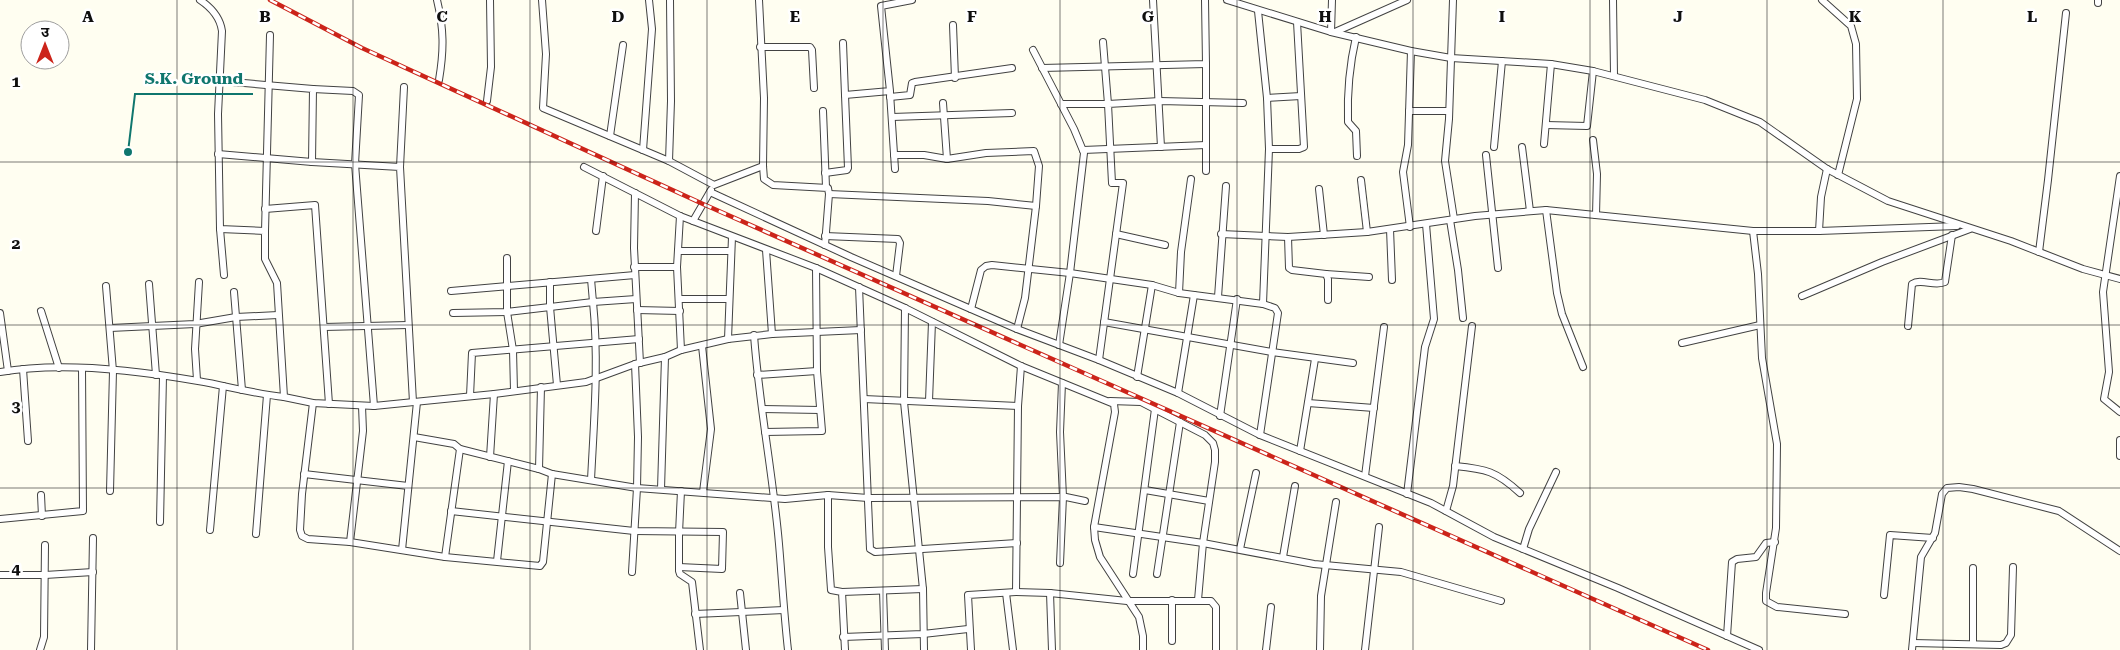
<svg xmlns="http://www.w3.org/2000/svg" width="2120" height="650" viewBox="0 0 2120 650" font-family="'Roboto Serif','Noto Sans Devanagari',serif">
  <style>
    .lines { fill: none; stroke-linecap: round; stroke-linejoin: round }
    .minor-casing { stroke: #424242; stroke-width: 8 }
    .minor { stroke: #fff; stroke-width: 6 }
    .rail-casing { stroke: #cc241a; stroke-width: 4.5 }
    .rail { stroke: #fff; stroke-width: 2.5; stroke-dasharray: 8; stroke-linecap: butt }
    .grid { fill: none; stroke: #0f0f0f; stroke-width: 1; stroke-opacity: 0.55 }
    .grid-label { font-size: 16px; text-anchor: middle; font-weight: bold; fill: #0f0f0f; stroke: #fff; stroke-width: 5; stroke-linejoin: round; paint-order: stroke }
    .leader { fill: none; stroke: #0f766e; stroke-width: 2 }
    .callout-dot { fill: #0f766e; stroke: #fff; stroke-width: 2 }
    .callout-label { font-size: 16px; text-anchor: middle; font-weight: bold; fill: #0f766e; stroke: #fff; stroke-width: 5; stroke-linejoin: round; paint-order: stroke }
  </style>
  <rect width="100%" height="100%" fill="#fffef1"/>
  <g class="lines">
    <!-- minor casing -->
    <g class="minor-casing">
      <g id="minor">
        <path d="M200,0C212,8 220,17 222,31L218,114L220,229L265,231V259L277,283L284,397L313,403L374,406L494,394L586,382L635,364L665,357L681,350L728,339L772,334L861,330"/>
        <path d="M437,0C444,29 444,50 439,80"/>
        <polyline points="542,0 546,54 543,108 669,161 714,185 763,166"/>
        <polyline points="759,0 764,98 763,166 764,179 773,185 828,188 829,194 825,245"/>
        <polyline points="1153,0 1161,147"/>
        <polyline points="1227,0 1331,32 1411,51 1451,58 1551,64 1593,71 1705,100 1760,122 1827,169 1888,201 2011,241 2083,269 2120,279"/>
        <polyline points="1453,0 1449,119 1445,161 1454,219"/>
        <polyline points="1613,0 1614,75"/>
        <polyline points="1822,0 1851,26 1856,44 1857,99 1838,175"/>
        <polyline points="2098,3 2098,0"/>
        <polyline points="953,25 955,78"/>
        <polyline points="1331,32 1332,0"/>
        <polyline points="1335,32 1407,0"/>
        <path d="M1356,37C1349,67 1347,91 1348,122L1356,131L1357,156"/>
        <polyline points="843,43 845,95"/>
        <polyline points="760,47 810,47 812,50 814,88"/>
        <polyline points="1033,50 1074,129 1084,153 1070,273 1059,345"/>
        <polyline points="1206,64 1206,171"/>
        <polyline points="1042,68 1206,64 1205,0"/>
        <polyline points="313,89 353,91 359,95 355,164 374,406"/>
        <polyline points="890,93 895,169"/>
        <polyline points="890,97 910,95 912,83 915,82 1012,68"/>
        <polyline points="1267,98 1301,96"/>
        <polyline points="487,101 491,67 490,0"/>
        <polyline points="943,103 947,159"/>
        <polyline points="1061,104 1108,104 1103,42"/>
        <polyline points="823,111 826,187"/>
        <polyline points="1409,111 1449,111"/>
        <polyline points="892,117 1012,113"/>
        <polyline points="1546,125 1587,126 1593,71"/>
        <polyline points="610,136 623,45"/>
        <polyline points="1593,140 1597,174 1596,215"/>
        <polyline points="1544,144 1551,64"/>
        <polyline points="1494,147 1502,61"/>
        <polyline points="1522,147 1530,211"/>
        <polyline points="1269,149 1299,149 1304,147 1297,22"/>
        <polyline points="643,150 652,29 649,0"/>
        <polyline points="1083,150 1206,145"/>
        <polyline points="218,154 312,162 313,89 220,81"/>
        <polyline points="894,155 924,155 947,159 986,153 1034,151 1039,166 1036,206 1025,298 1017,329"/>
        <polyline points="1486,155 1498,268"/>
        <polyline points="669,161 671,101 670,0"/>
        <polyline points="312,162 400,167 413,402"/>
        <polyline points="400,167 404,87"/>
        <polyline points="584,167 680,216 816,268 905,308 1021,366 1114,404 1115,412 1094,527 1095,540 1100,557 1139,617 1143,636 1143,650"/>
        <polyline points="825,173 847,170 848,168 845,95 890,91 881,6 912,0"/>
        <polyline points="2120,176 2103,292 2109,372 2104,399 2120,412"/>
        <polyline points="1361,180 1367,232"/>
        <polyline points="1319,189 1324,235"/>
        <polyline points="710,192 851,257 1017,329 1099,360 1178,393 1260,435 1431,503 1494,537 1618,588 1759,650"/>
        <polyline points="635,193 634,248 640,363"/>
        <polyline points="829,194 988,201 1036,206"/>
        <polyline points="265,209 315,205 329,404"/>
        <polyline points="1546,210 1557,293 1562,314 1583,367"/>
        <polyline points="680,216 677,267 681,350"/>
        <polyline points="1450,220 1458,270 1463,318"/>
        <polyline points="693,221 711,190"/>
        <polyline points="1410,227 1403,172 1408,145 1411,51"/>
        <polyline points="220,229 224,275"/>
        <polyline points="1390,229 1392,280"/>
        <polyline points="265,231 270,35"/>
        <polyline points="596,231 603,176"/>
        <polyline points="1753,231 1758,274 1762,358 1777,444 1776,528 1766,593 1766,601 1777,607 1845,614"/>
        <polyline points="1819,231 1821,197 1827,169"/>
        <polyline points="1116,234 1165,245"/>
        <polyline points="1221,234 1288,237 1367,232 1475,216 1546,210 1753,231 1819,231 1957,226"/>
        <polyline points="825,236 898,239 900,243 896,276"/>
        <polyline points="1288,237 1289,268 1292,270 1326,274 1328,279 1328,300"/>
        <polyline points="766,250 772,334"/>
        <polyline points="678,251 731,251"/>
        <polyline points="2039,252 2048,180 2066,13"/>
        <polyline points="507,258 507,312 513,350 514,391"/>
        <polyline points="634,267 677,267"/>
        <polyline points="1326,274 1369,277"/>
        <polyline points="591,279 593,302 636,299"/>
        <path d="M550,282V307L593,302C599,362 594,420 591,480"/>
        <polyline points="149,284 156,375"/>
        <polyline points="106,286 113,371 110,491"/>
        <polyline points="859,287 870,549 875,552 1017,543"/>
        <polyline points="451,291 635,275"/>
        <polyline points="234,292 242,390"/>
        <polyline points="1179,293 1181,252 1191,179"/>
        <polyline points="1802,296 1882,262 1970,229"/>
        <polyline points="1218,297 1226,186"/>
        <polyline points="680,299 728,299"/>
        <polyline points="905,308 904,402 923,589 924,650"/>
        <polyline points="971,309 981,270 986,266 992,265 1070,273 1152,285 1179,293 1263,304 1269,149 1267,98 1258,11"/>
        <polyline points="637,310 680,311"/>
        <polyline points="41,311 59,368"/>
        <polyline points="0,313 8,371"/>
        <polyline points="453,313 507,312 550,307 557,385"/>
        <polyline points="1104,322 1272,352 1353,363"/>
        <path d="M1908,326L1912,284C1921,278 1935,287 1945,282L1952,235"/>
        <polyline points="324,327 408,325"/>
        <polyline points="110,328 195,324 236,317 278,315"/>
        <path d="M754,335C759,405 773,474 779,544C782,579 784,614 788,650"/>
        <polyline points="728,339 732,237"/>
        <polyline points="1682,343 1760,325"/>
        <polyline points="702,346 711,429 703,492"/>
        <polyline points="1099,360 1123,183 1112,183 1108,104 1160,101 1243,103"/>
        <polyline points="23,369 28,441"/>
        <path d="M0,372C62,361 136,370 198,381C227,386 255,394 284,397"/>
        <polyline points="757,375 817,371"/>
        <polyline points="1137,377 1152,285"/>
        <polyline points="197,380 195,349 199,282"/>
        <polyline points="1178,393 1194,295"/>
        <polyline points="470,396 472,353 639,339"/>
        <polyline points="864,399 1018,406"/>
        <polyline points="929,401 932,322"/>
        <polyline points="1110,401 1141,402 1205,435 1213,443 1215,450 1215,462 1203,543 1198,600"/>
        <polyline points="313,403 302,494 300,530 302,536 308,539 350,542 445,557 540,566 543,562 552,474"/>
        <polyline points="1308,403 1374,408"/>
        <polyline points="763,409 820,410"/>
        <polyline points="1220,416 1237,299"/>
        <polyline points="765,432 822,431 817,371 816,268"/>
        <polyline points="1260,435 1278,313 1275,308 1263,304"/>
        <polyline points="414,437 454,444 460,449 539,469 552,474 637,488 785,499 828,495 868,498 1066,497 1085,501"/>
        <polyline points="2120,440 2120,456"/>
        <polyline points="1300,451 1315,359"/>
        <polyline points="490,457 494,394"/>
        <path d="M1455,466C1486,469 1496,471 1520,493"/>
        <polyline points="539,469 541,387"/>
        <polyline points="304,474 408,486"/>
        <polyline points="1365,476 1384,327"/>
        <polyline points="661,489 665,357"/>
        <polyline points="1145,490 1209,501"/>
        <polyline points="681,491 679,533 679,571 680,574 692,582 700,650"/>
        <polyline points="1407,494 1425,347 1434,319 1426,224"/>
        <polyline points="41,495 42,516"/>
        <polyline points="828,495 828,547 831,590 842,592 845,650"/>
        <polyline points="451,511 634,531 723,532 722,569 679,567"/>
        <polyline points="1446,511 1453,486 1472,326"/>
        <polyline points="0,519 83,511 82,368"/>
        <polyline points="160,522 163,376"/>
        <polyline points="1094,527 1203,543 1314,564 1401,572 1501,601"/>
        <polyline points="210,530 223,386"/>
        <polyline points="256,534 267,395"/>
        <polyline points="350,542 363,431 362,406"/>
        <polyline points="1240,549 1256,473"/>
        <polyline points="1523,549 1529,529 1556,472"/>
        <polyline points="402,550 417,402"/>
        <polyline points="445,557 460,449"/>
        <polyline points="1283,557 1295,486"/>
        <polyline points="497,561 508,461"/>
        <polyline points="1060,563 1063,497 1060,432 1062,383"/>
        <polyline points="1973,568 1973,644"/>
        <polyline points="632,572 637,488 638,437 635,364"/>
        <polyline points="1133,574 1155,409"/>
        <polyline points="1157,574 1180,422"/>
        <polyline points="0,575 45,575 93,572"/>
        <polyline points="883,591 885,650"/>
        <polyline points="842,592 923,589"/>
        <polyline points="1016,592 1050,593 1127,601 1211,601 1216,607 1216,650"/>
        <polyline points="740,593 746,650"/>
        <polyline points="1006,593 1013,650"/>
        <polyline points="1050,593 1052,650"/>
        <polyline points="1884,595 1890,535 1933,538"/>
        <polyline points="1172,600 1172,641"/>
        <polyline points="695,614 784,610"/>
        <polyline points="1727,636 1732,562 1737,559 1756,557 1766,543 1775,542"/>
        <polyline points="843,637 923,634 968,629"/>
        <polyline points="1913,643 2001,645 2006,643 2011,635 2013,567"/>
        <polyline points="40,650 44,637 45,545"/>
        <polyline points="91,650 93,538"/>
        <polyline points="971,650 968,595 1016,592 1018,406 1021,366"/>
        <polyline points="1266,650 1271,607"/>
        <polyline points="1320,650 1321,596 1336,502"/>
        <polyline points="1365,650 1379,527"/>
        <polyline points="1912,650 1921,557 1935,533 1942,494 1947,488 1959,487 1973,489 2059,511 2120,551"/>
      </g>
    </g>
    <!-- minor -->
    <use href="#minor" class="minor"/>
    <!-- rail casing -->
    <g class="rail-casing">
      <polyline id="rail" points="270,0 362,48 703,204 1708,650"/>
    </g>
    <!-- rail -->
    <use href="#rail" class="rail"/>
  </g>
  <!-- grid -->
  <path class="grid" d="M177,0V650M353,0V650M530,0V650M707,0V650M883,0V650M1060,0V650M1237,0V650M1413,0V650M1590,0V650M1767,0V650M1943,0V650M0,162H2120M0,325H2120M0,488H2120"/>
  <g class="grid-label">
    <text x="88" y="22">A</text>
    <text x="265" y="22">B</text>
    <text x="442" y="22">C</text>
    <text x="618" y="22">D</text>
    <text x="795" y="22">E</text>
    <text x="972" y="22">F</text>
    <text x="1148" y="22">G</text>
    <text x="1325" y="22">H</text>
    <text x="1502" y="22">I</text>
    <text x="1678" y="22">J</text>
    <text x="1855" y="22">K</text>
    <text x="2032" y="22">L</text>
    <text x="16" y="87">1</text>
    <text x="16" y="249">2</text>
    <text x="16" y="412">3</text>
    <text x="16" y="574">4</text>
  </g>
  <!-- callouts -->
  <path class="leader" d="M128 152L135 94H253"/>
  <circle class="callout-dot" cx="128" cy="152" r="5"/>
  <g class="callout-label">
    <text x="194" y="84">S.K. Ground</text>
  </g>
  <!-- north arrow -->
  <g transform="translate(45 45)"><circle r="24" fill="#ffffff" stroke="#9f9f9f"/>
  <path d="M0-4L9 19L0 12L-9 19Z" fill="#cc241a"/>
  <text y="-8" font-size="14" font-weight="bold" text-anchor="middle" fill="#0f0f0f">उ</text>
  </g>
</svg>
